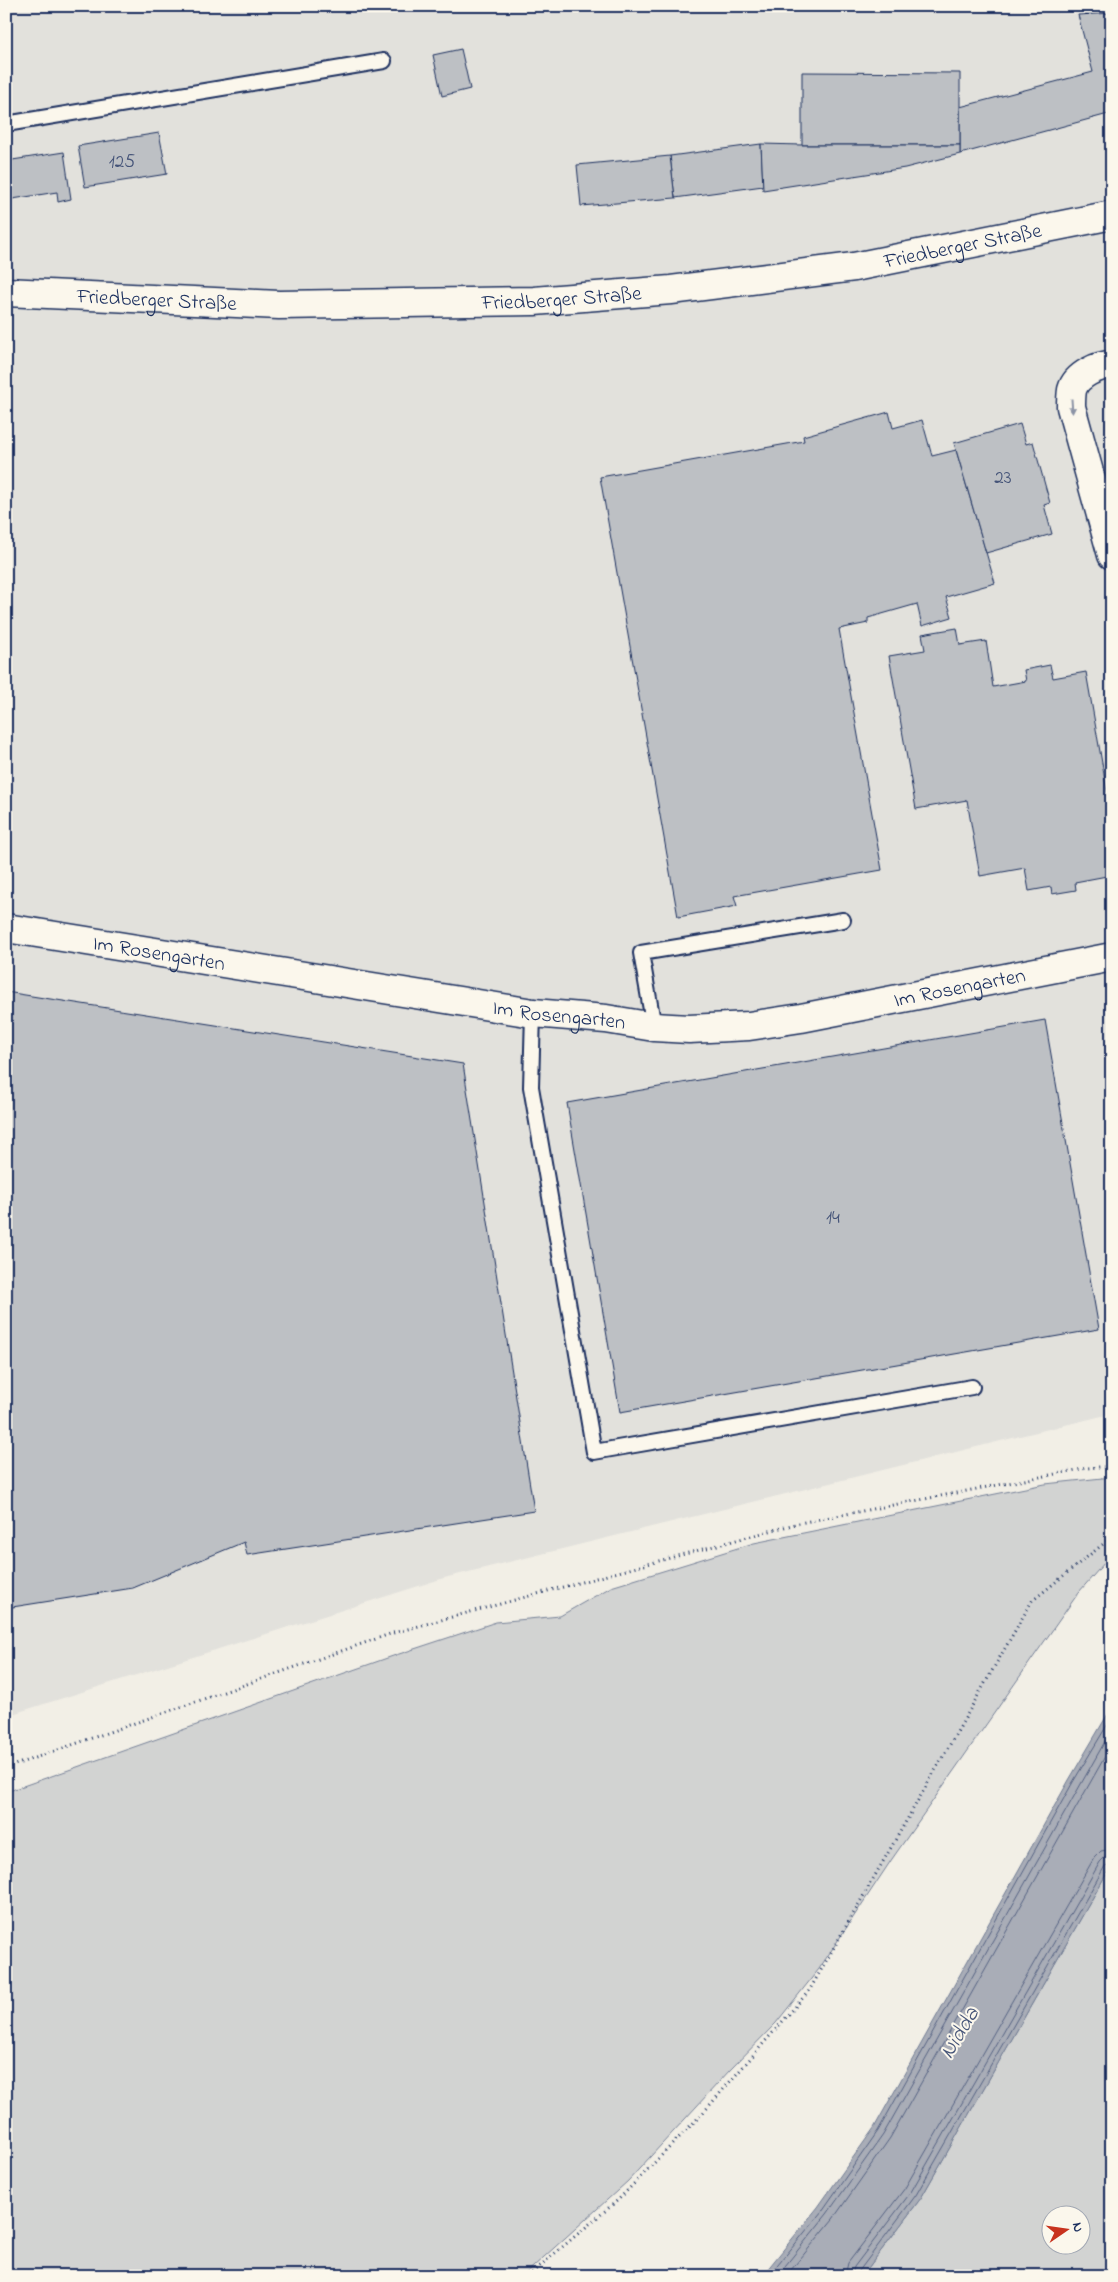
<svg xmlns="http://www.w3.org/2000/svg" width="1118" height="2282" viewBox="0 0 1118 2282" font-family="'Indie Flower',sans-serif">
  <style>
    .built { fill: #e2e1dc }
    .green { fill: #d2d3d2; stroke: #768198; fill-rule: evenodd }
    .water { fill: #a9adb7; stroke: #707b93 }
    .lines { fill: none; stroke-linecap: round; stroke-linejoin: round }
    .shore { stroke: #546182; stroke-width: 1 }
    .building { fill: #bdc0c4; stroke: #1b2f5e }
    .lane-casing { stroke: #1b2f5e; stroke-width: 18 }
    .street-casing { stroke: #1b2f5e; stroke-width: 31 }
    .secondary-casing { stroke: #1b2f5e; stroke-width: 31 }
    .path { stroke: #1b2f5e; stroke-width: 3; stroke-dasharray: 1 4; stroke-linecap: butt }
    .lane { stroke: #fbf7ec; stroke-width: 14 }
    .street { stroke: #fbf7ec; stroke-width: 28 }
    .secondary { stroke: #fbf7ec; stroke-width: 28 }
    .oneway { fill: #8b93a5 }
    .labels { text-anchor: middle; stroke-width: 4; stroke-linejoin: round; paint-order: stroke }
    .number-label { font-size: 19px; fill: #445378 }
    .street-label { font-size: 21px; fill: #1b2f5e; stroke: #fbf7ec }
    .water-label { font-size: 22px; font-style: italic; fill: #465579; stroke: #fbf7ec }
  </style>
  <rect width="100%" height="100%" fill="#f2efe6"/>
  <filter id="ink" filterUnits="userSpaceOnUse"><feTurbulence type="fractalNoise" baseFrequency=".02" numOctaves="2"/><feDisplacementMap in="SourceGraphic" scale="10" xChannelSelector="R" yChannelSelector="G"/><feConvolveMatrix kernelMatrix="1 2 1 2 8 2 1 2 1" color-interpolation-filters="sRGB"/></filter>
  <g filter="url(#ink)">
    <!-- built -->
    <polygon class="built" points="6,6 942,6 1072,14 1112,13 1110,1414 444,1578 6,1716"/>
    <!-- green -->
    <g class="green">
      <polygon points="1112,1477 1112,1554 1079,1592 892,1859 819,1969 776,2023 730,2070 628,2181 523,2276 6,2276 6,1792 393,1656 496,1622 560,1616 611,1587 754,1543 1045,1484"/>
      <path d="M1112,1864V2276H862L921,2198ZM1050,2214H1080V2244H1050Z"/>
    </g>
    <!-- water -->
    <polygon class="water" points="1112,1707 1112,1864 921,2198 862,2276 762,2276 818,2207 874,2128 1069,1780"/>
    <g class="lines">
      <!-- shore -->
      <g class="shore">
        <polyline points="769,2276 822,2211 878,2131 1073,1782 1112,1717"/>
        <polyline points="777,2276 827,2214 883,2135 1112,1729"/>
        <polyline points="786,2276 833,2219 890,2138 1112,1744"/>
        <polyline points="845,2276 848,2263 905,2188 1094,1858 1101,1851 1112,1849"/>
        <polyline points="852,2276 854,2267 911,2192 1100,1862 1105,1857 1112,1856"/>
        <polyline points="858,2276 859,2271 916,2195 1105,1866 1112,1863"/>
      </g>
    </g>
    <!-- building -->
    <g class="building">
      <polygon points="1112,13 1112,113 960,154 960,107 1093,72 1078,15"/>
      <polygon points="461,49 470,89 442,96 433,55"/>
      <polygon points="802,72 960,73 960,145 802,145"/>
      <polygon points="159,133 167,174 85,187 78,146"/>
      <polygon points="761,144 763,186 675,198 670,156"/>
      <polygon points="761,144 802,145 960,145 960,154 905,168 763,190"/>
      <polygon points="64,152 71,199 58,202 57,192 6,200 6,161"/>
      <polygon points="670,156 675,198 581,206 577,165"/>
      <polygon points="889,412 893,428 922,420 932,456 956,450 995,583 946,597 952,617 922,626 917,604 868,618 868,623 839,629 882,870 734,896 737,906 678,917 600,477 804,441 803,436"/>
      <polygon points="1020,424 1026,444 1033,442 1050,503 1044,505 1052,534 986,553 954,443"/>
      <polygon points="957,628 960,645 986,641 993,687 1026,681 1024,670 1050,665 1053,678 1086,672 1112,820 1112,875 1075,882 1076,890 1052,894 1051,887 1029,891 1025,868 980,876 967,800 916,809 889,656 925,650 922,634"/>
      <polygon points="6,992 463,1064 534,1511 247,1555 244,1542 133,1588 6,1608"/>
      <polygon points="1045,1020 1099,1329 620,1412 567,1103"/>
    </g>
    <g class="lines">
      <!-- lane casing -->
      <g class="lane-casing">
        <g id="lane">
          <polyline points="6,124 384,61"/>
          <polyline points="533,1013 531,1087 594,1452 972,1387"/>
          <polyline points="654,1027 641,953 843,920"/>
        </g>
      </g>
      <!-- street casing -->
      <g class="street-casing">
        <g id="street">
          <path d="M1112,365C1098,365 1076,375 1072,390C1071,396 1071,402 1071,407L1112,555"/>
          <path id="s1" d="M6,928L533,1013L606,1019L654,1027L689,1029L749,1026L801,1018L1112,957"/>
        </g>
      </g>
      <!-- secondary casing -->
      <g class="secondary-casing">
        <g id="secondary">
          <path id="s2" d="M6,292L279,305L534,301L671,290L854,267L1112,215"/>
        </g>
      </g>
      <!-- path -->
      <g class="path">
        <polyline points="6,1768 393,1633 799,1523 1087,1468 1112,1466"/>
        <polyline points="528,2276 618,2200 702,2114 809,1991 1032,1601 1112,1537"/>
      </g>
      <!-- lane -->
      <use href="#lane" class="lane"/>
      <!-- street -->
      <use href="#street" class="street"/>
      <!-- secondary -->
      <use href="#secondary" class="secondary"/>
    </g>
    <!-- one-way arrows -->
    <defs><path id="oneway-solid" d="M-6-.8H1V-3.2L6.5 0L1 3.2V.8H-6Z" transform="scale(1.25)"/></defs>
    <use class="oneway" href="#oneway-solid" transform="translate(1072 406) rotate(86)"/>
  </g>
  <g class="labels">
    <!-- number labels -->
    <g class="number-label">
      <text x="122" y="167">125</text>
      <text x="1003" y="483">23</text>
      <text x="833" y="1223">14</text>
    </g>
    <!-- street labels -->
    <g class="street-label">
      <text dy="7" stroke="none"><textPath href="#s2" startOffset="961">Friedberger Straße</textPath></text>
      <text dy="7" stroke="none"><textPath href="#s2" startOffset="556">Friedberger Straße</textPath></text>
      <text dy="7" stroke="none"><textPath href="#s2" startOffset="151">Friedberger Straße</textPath></text>
      <text dy="7" stroke="none"><textPath href="#s1" startOffset="155">Im Rosengarten</textPath></text>
      <text dy="7" stroke="none"><textPath href="#s1" startOffset="965">Im Rosengarten</textPath></text>
      <text dy="7" stroke="none"><textPath href="#s1" startOffset="560">Im Rosengarten</textPath></text>
    </g>
    <!-- water labels -->
    <g class="water-label">
      <text transform="translate(958 2032) rotate(-59)" y="8">Nidda</text>
    </g>
  </g>
  <!-- margin -->
  <rect width="1118" height="2282" fill="none" stroke="#fbf7ec" stroke-width="25"/>
  <rect x="12" y="12" width="1093" height="2257" fill="none" stroke="#1b2f5e" stroke-width="2" filter="url(#ink)"/>
  <!-- north arrow -->
  <g transform="translate(1066 2230) rotate(77)"><circle r="24" fill="#fbf7ec" stroke="#a1a7b3"/>
  <path d="M0-4L9 19L0 12L-9 19Z" fill="#c8321e"/>
  <text y="-8" font-size="14" font-weight="bold" text-anchor="middle" fill="#1b2f5e">N</text>
  </g>
</svg>
